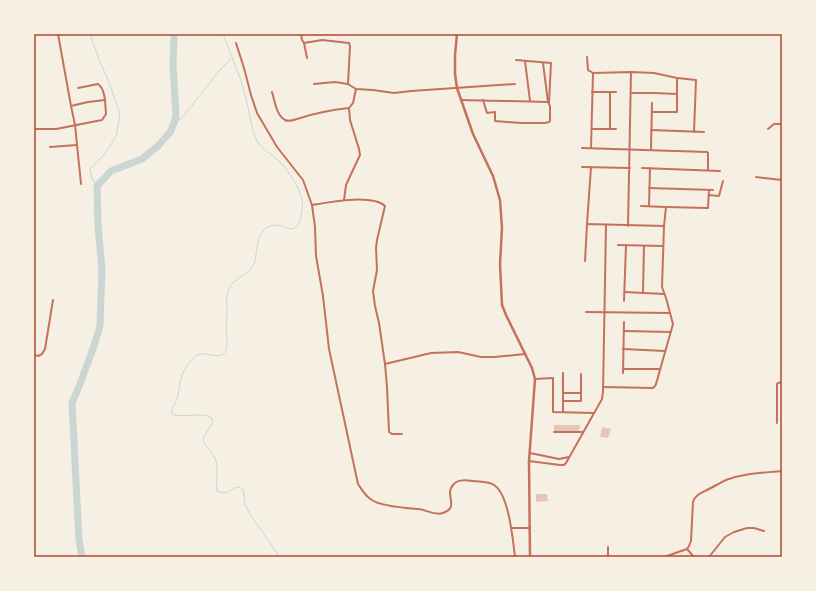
<svg xmlns="http://www.w3.org/2000/svg" width="816" height="591" viewBox="0 0 816 591" font-family="Helvetica,sans-serif">
  <style>
    .lines { fill: none; stroke-linecap: round; stroke-linejoin: round }
    .stream { stroke: #c9d6d2; stroke-width: 1 }
    .river { stroke: #c9d6d2; stroke-width: 7 }
    .building { fill: #e6c5b7 }
    .minor { stroke: #c5725c; stroke-width: 2 }
    .tertiary { stroke: #c5725c; stroke-width: 2.5 }
    .neatline { fill: none; stroke: #b5482f; stroke-width: 1.5 }
  </style>
  <rect width="100%" height="100%" fill="#f6efe4"/>
  <g class="lines">
    <!-- stream -->
    <g class="stream">
      <polyline points="90,34 100,62 109,82 120,114 116,137 103,156 90,169 92,179 97,186"/>
      <path d="M223,34C230,53 239,72 244,91C249,107 250,124 256,139C261,149 270,153 278,160C285,166 297,184 300,193C302,198 303,205 302,211C301,218 300,225 293,229C287,229 282,225 276,225C260,225 257,243 256,255C255,258 256,261 254,264C248,277 229,278 227,295C226,300 227,307 227,313C227,318 226,323 226,328C226,335 228,342 226,349C226,351 225,353 223,354C218,359 205,351 197,355C192,358 186,367 184,371C179,380 180,392 176,401C174,406 170,408 172,414C185,419 201,411 212,418L213,422L206,433L203,439C205,448 214,453 216,461C218,469 216,482 217,491C231,498 233,482 243,489L245,504L251,516L277,553L279,557"/>
      <polyline points="174,121 178,121 183,117 219,71 231,59"/>
    </g>
    <!-- river -->
    <polyline class="river" points="82,557 79,540 72,403 80,384 94,346 100,326 102,270 98,225 97,186 111,171 142,159 158,146 171,131 176,117 173,64 174,34"/>
  </g>
  <!-- building -->
  <g class="building">
    <polygon points="554,425 580,425 579,431 554,431"/>
    <polygon points="602,427 611,429 608,438 600,437"/>
    <polygon points="536,494 547,494 548,501 536,502"/>
  </g>
  <g class="lines">
    <!-- minor -->
    <g class="minor">
      <polyline points="58,34 71,106"/>
      <polyline points="301,34 302,40 304,43"/>
      <path d="M236,43L244,68L251,95L257,113L277,147L303,180L312,205L315,227L316,256L323,296L329,349L358,484C362,490 365,496 372,500C382,507 407,508 419,509C427,510 435,516 443,513C460,507 444,495 453,485C458,479 466,480 473,481C480,482 488,481 494,485C509,494 513,541 515,557"/>
      <polyline points="587,57 588,70 593,73 631,72 654,73 677,78 696,80 694,132"/>
      <polyline points="307,58 304,43 322,40 349,43 350,46 348,84 356,89 373,90 394,93 411,91 515,84"/>
      <polyline points="516,60 551,63 549,103"/>
      <polyline points="525,61 530,101"/>
      <polyline points="543,63 548,102"/>
      <polyline points="314,84 335,82 348,84"/>
      <path d="M272,92C275,101 276,115 285,120C289,122 294,120 297,119C315,113 330,110 349,108L353,103L356,89"/>
      <polyline points="592,92 616,92"/>
      <polyline points="632,93 654,93 677,94"/>
      <path d="M462,100C490,101 518,101 546,102H548L550,106V121L549,122L545,123H521L495,121V112L487,113L483,100"/>
      <polyline points="652,112 677,112 677,78"/>
      <path d="M34,129H56L102,120L106,114C105,104 106,90 98,84L78,88"/>
      <polyline points="592,129 616,129"/>
      <polyline points="610,129 610,92"/>
      <polyline points="768,129 774,124 782,124"/>
      <polyline points="651,130 704,132"/>
      <polyline points="50,147 77,145"/>
      <polyline points="582,148 707,152 708,153 708,170"/>
      <polyline points="591,148 593,73"/>
      <polyline points="651,149 652,103"/>
      <polyline points="582,167 630,168"/>
      <polyline points="642,168 720,171"/>
      <polyline points="756,177 782,180"/>
      <polyline points="81,184 75,125 71,106 88,102 105,100"/>
      <polyline points="649,188 713,190"/>
      <polyline points="709,195 719,196 723,181"/>
      <polyline points="344,200 346,185 360,155 359,149 350,120 349,108"/>
      <path d="M312,205C330,202 372,194 385,206L377,240L376,248L377,270L373,291L375,306L379,323L385,364L431,353L458,352L481,357H494L525,354"/>
      <polyline points="641,206 666,207 707,208 708,208 709,190"/>
      <polyline points="649,206 650,168"/>
      <polyline points="587,224 591,167"/>
      <polyline points="628,226 631,72"/>
      <polyline points="618,245 663,246"/>
      <polyline points="585,261 587,224 664,226"/>
      <polyline points="625,292 664,294"/>
      <polyline points="643,293 644,246"/>
      <polyline points="624,301 626,245"/>
      <polyline points="586,312 670,313"/>
      <polyline points="624,331 671,332"/>
      <polyline points="623,349 665,351"/>
      <polyline points="34,355 38,356 42,354 45,349 53,300"/>
      <polyline points="385,364 387,387 389,432 392,434 402,434"/>
      <polyline points="623,369 660,369"/>
      <polyline points="623,373 624,322"/>
      <polyline points="535,379 553,378 553,412 593,413"/>
      <polyline points="603,387 653,388 655,386 656,384 673,324 666,298 662,287 664,226 666,207"/>
      <polyline points="563,393 581,393"/>
      <polyline points="563,401 581,401 581,374"/>
      <polyline points="563,412 563,373"/>
      <polyline points="777,423 777,384 778,383 782,382"/>
      <polyline points="554,432 583,432"/>
      <polyline points="530,453 559,459 569,457"/>
      <polyline points="529,461 560,465 564,465 566,463 602,399 603,392 606,225"/>
      <polyline points="512,528 530,528"/>
      <polyline points="608,547 608,557"/>
      <polyline points="687,549 694,557"/>
      <path d="M664,557L687,549L689,546L691,541L693,502C695,495 701,493 707,490C713,487 720,483 726,480C744,473 763,473 782,471"/>
      <polyline points="709,557 725,537 734,532 747,528 754,528 764,531"/>
    </g>
    <!-- tertiary -->
    <polyline class="tertiary" points="457,34 455,55 455,74 457,88 473,134 493,176 500,200 502,228 500,264 502,305 506,315 532,368 535,379 529,461 530,557"/>
  </g>
  <!-- border -->
  <rect width="816" height="591" fill="none" stroke="#f6efe4" stroke-width="70"/>
  <rect x="35" y="35" width="746" height="521" class="neatline"/>
</svg>
